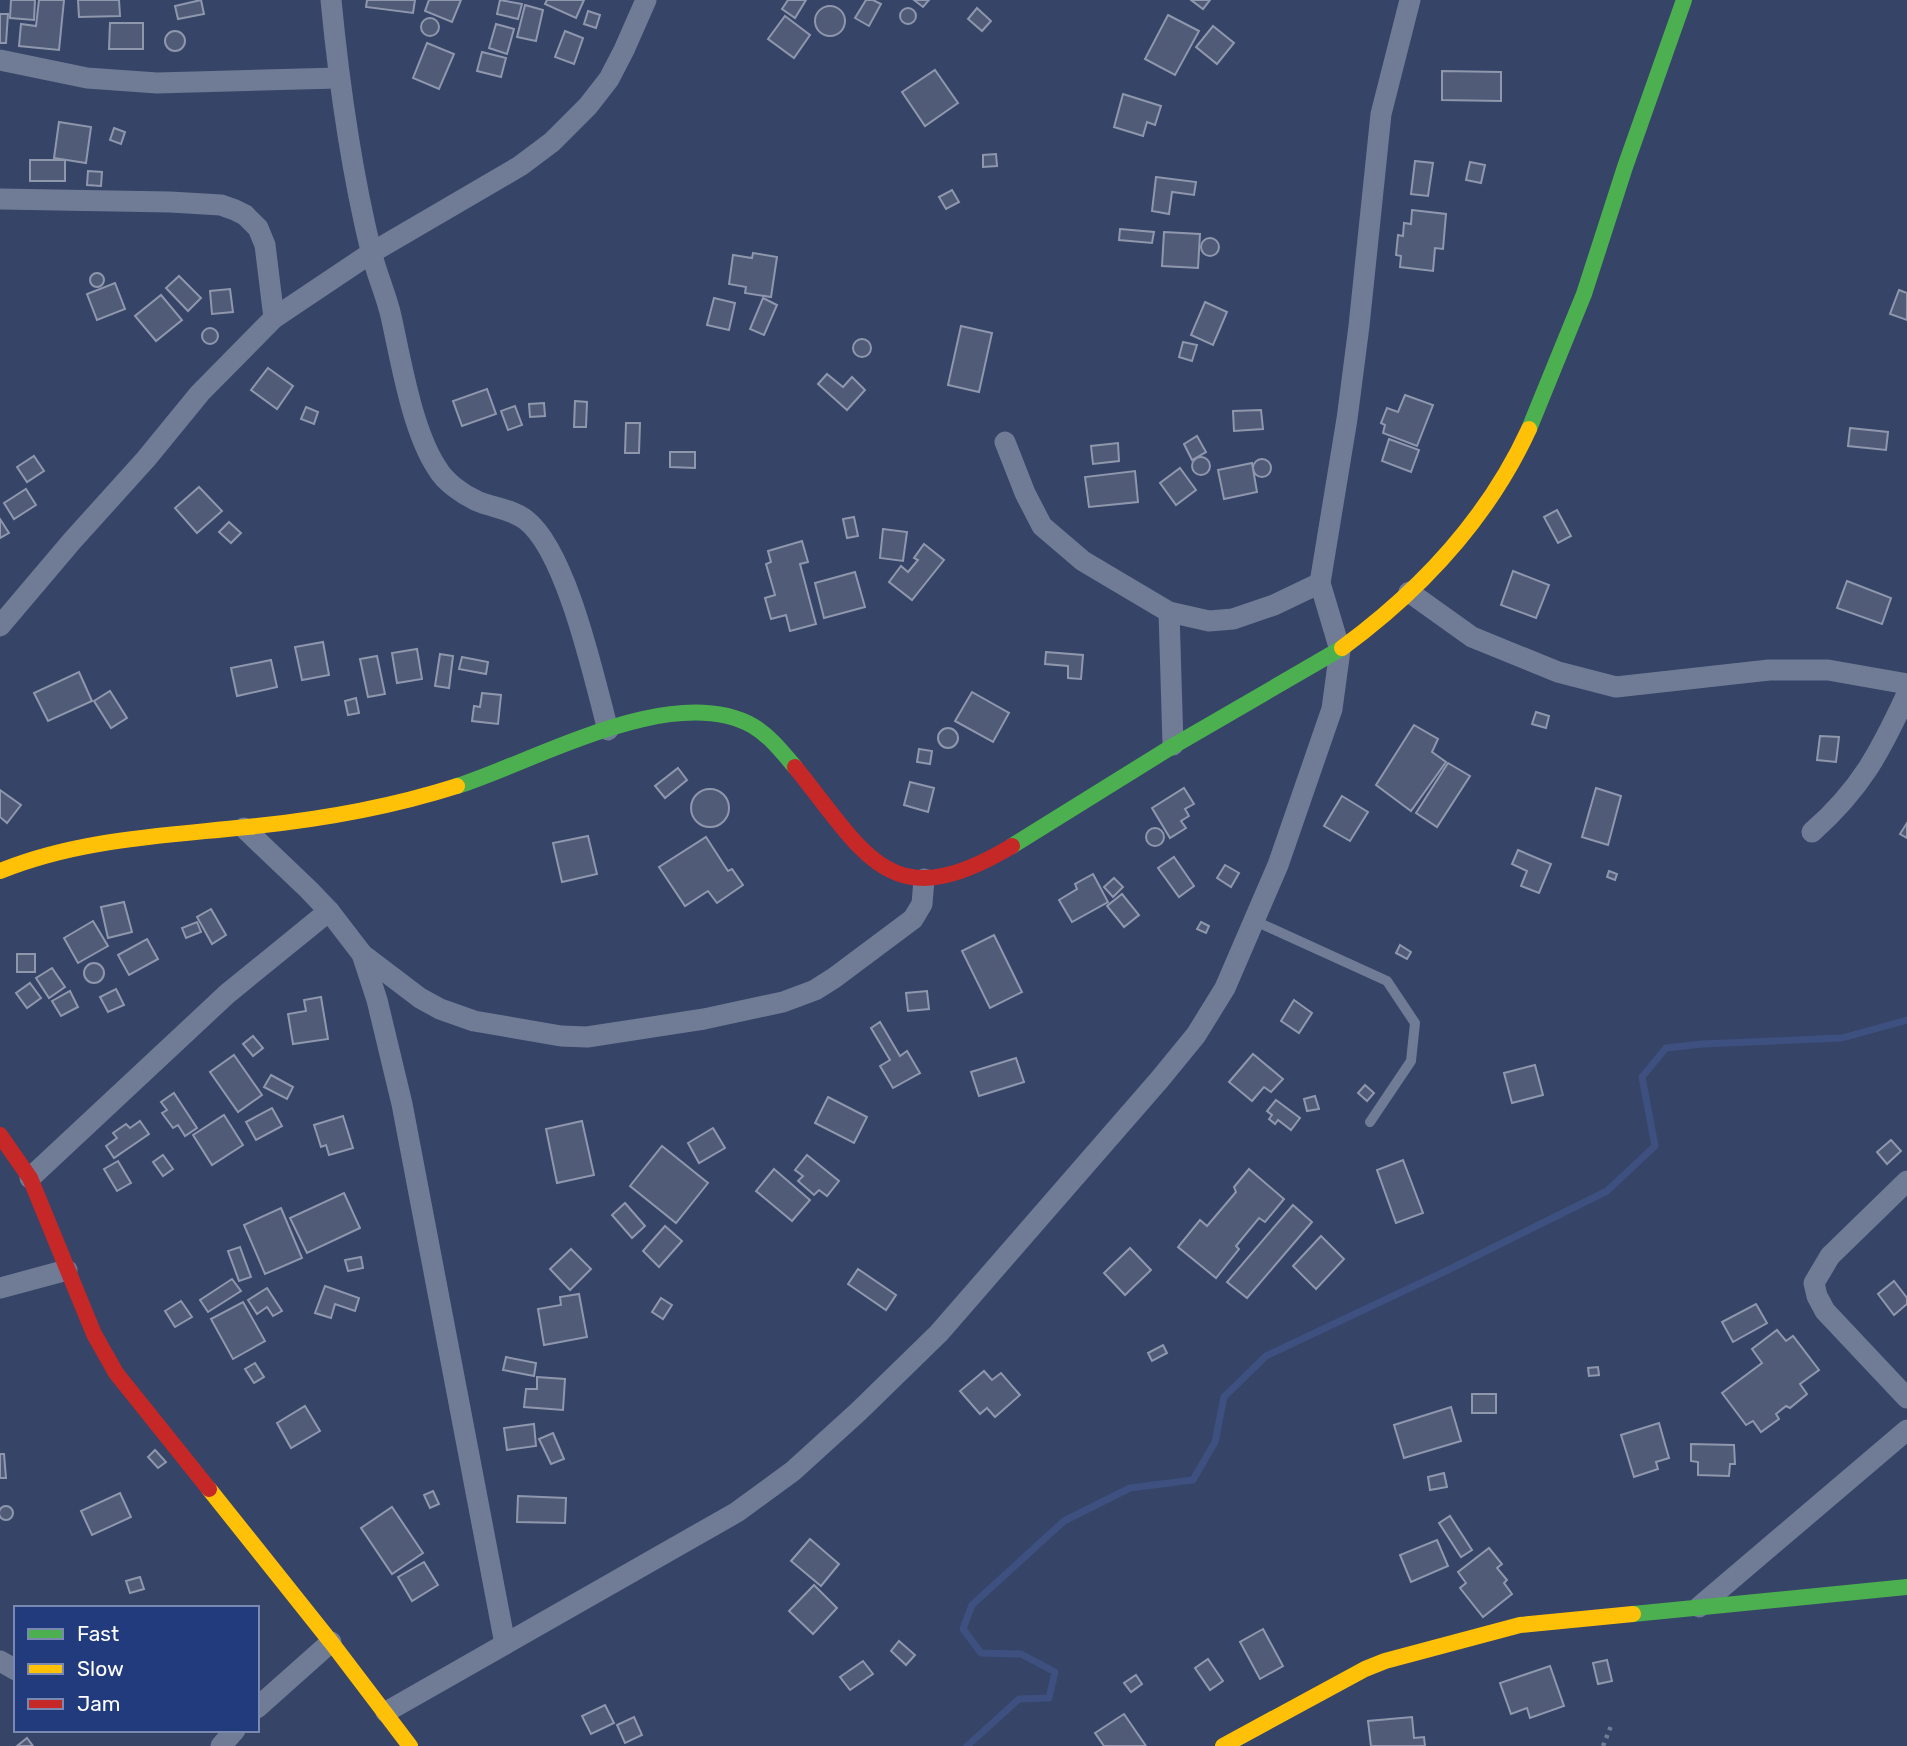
<svg xmlns="http://www.w3.org/2000/svg" width="1907" height="1746" viewBox="0 0 1907 1746" font-family="Rubik,sans-serif">
  <style>
    .lines { fill: none; stroke-linecap: round; stroke-linejoin: round }
    .stream { stroke: #3d5080; stroke-width: 7 }
    .building { fill: #505b78; stroke: #8f97ad; stroke-width: 2 }
    .path { stroke: #707b96; stroke-width: 4.5; stroke-dasharray: 3.5 5; stroke-linecap: butt }
    .lane { stroke: #707b96; stroke-width: 10 }
    .street { stroke: #707b96; stroke-width: 21 }
    .fast { stroke: #4caf50; stroke-width: 16 }
    .slow { stroke: #ffc107; stroke-width: 16 }
    .jam { stroke: #c62828; stroke-width: 16 }
  </style>
  <rect width="100%" height="100%" fill="#364467"/>
  <g class="lines">
    <!-- stream -->
    <polyline class="stream" points="967,1746 1019,1699 1049,1698 1055,1672 1021,1654 981,1653 963,1629 972,1605 1064,1521 1130,1488 1193,1480 1215,1442 1224,1397 1266,1356 1450,1269 1607,1191 1655,1146 1642,1077 1666,1048 1702,1044 1842,1038 1907,1020"/>
  </g>
  <!-- building -->
  <g class="building">
    <polygon points="11,0 35,0 34,20 10,18"/>
    <polygon points="39,0 64,0 59,50 19,46 21,24 36,26"/>
    <polygon points="78,0 119,0 120,16 79,17"/>
    <polygon points="201,0 204,14 178,19 175,6"/>
    <polygon points="367,0 415,0 413,13 366,7"/>
    <polygon points="429,0 461,0 452,22 425,11"/>
    <polygon points="500,0 522,4 518,19 497,14"/>
    <polygon points="547,0 584,0 576,18 545,4"/>
    <polygon points="788,0 806,0 795,18 782,9"/>
    <polygon points="866,0 873,0 881,4 869,26 855,18"/>
    <polygon points="914,0 929,0 923,7"/>
    <polygon points="1191,0 1210,0 1203,9"/>
    <polygon points="525,5 543,10 536,41 517,37"/>
    <circle cx="830" cy="21" r="15"/>
    <circle cx="908" cy="16" r="8"/>
    <polygon points="977,8 991,21 982,31 968,19"/>
    <polygon points="588,11 600,15 596,28 584,24"/>
    <polygon points="0,14 8,14 6,43 0,43"/>
    <polygon points="1168,15 1199,31 1175,75 1145,59"/>
    <polygon points="785,16 810,35 794,58 768,39"/>
    <circle cx="430" cy="27" r="9"/>
    <polygon points="110,23 143,23 143,49 109,49"/>
    <polygon points="496,24 514,29 507,54 489,48"/>
    <polygon points="1213,26 1234,43 1217,64 1196,47"/>
    <polygon points="565,31 583,38 574,64 555,57"/>
    <circle cx="175" cy="41" r="10"/>
    <polygon points="427,43 454,54 439,89 413,78"/>
    <polygon points="482,52 506,58 501,77 477,71"/>
    <polygon points="935,70 958,103 925,126 902,92"/>
    <polygon points="1442,71 1501,72 1501,101 1442,100"/>
    <polygon points="1123,94 1161,106 1155,125 1147,122 1143,136 1114,127"/>
    <polygon points="59,122 91,127 86,163 54,158"/>
    <polygon points="114,128 125,132 121,144 110,140"/>
    <polygon points="996,154 997,166 983,167 983,155"/>
    <rect x="30" y="160" width="35" height="21"/>
    <polygon points="1415,161 1433,163 1428,196 1411,194"/>
    <polygon points="1470,162 1485,165 1481,183 1466,180"/>
    <polygon points="88,171 102,172 101,186 87,185"/>
    <polygon points="1156,177 1196,182 1194,195 1172,192 1169,214 1152,211"/>
    <polygon points="952,190 959,202 946,209 939,197"/>
    <polygon points="1412,210 1446,214 1443,249 1435,248 1433,271 1400,267 1401,256 1396,255 1398,235 1403,236 1404,223 1411,224"/>
    <polygon points="1120,229 1154,232 1152,243 1119,240"/>
    <polygon points="1164,232 1200,234 1198,268 1162,266"/>
    <circle cx="1210" cy="247" r="9"/>
    <polygon points="753,253 777,257 771,297 745,293 746,287 729,284 733,255 752,258"/>
    <circle cx="97" cy="280" r="7"/>
    <polygon points="179,276 201,298 188,311 166,288"/>
    <polygon points="115,283 125,309 97,320 87,294"/>
    <polygon points="230,289 233,312 212,314 210,291"/>
    <polygon points="1899,290 1907,293 1907,320 1890,314"/>
    <polygon points="161,295 182,320 156,341 135,316"/>
    <polygon points="714,298 735,303 729,330 707,325"/>
    <polygon points="763,298 777,305 764,335 750,329"/>
    <polygon points="1205,302 1227,312 1213,345 1191,335"/>
    <polygon points="961,326 992,333 979,392 948,385"/>
    <circle cx="210" cy="336" r="8"/>
    <circle cx="862" cy="348" r="9"/>
    <polygon points="1183,342 1197,345 1192,361 1179,357"/>
    <polygon points="268,368 293,386 277,409 251,390"/>
    <polygon points="827,374 843,387 852,377 865,390 847,410 818,384"/>
    <polygon points="487,389 496,414 462,426 453,401"/>
    <polygon points="1405,395 1433,405 1417,446 1383,433 1385,425 1381,423 1387,408 1398,412"/>
    <polygon points="575,401 587,402 586,427 574,427"/>
    <polygon points="544,403 545,416 530,417 529,404"/>
    <polygon points="515,406 522,425 508,430 501,411"/>
    <polygon points="306,407 318,412 314,424 301,419"/>
    <polygon points="1261,410 1263,429 1234,431 1233,411"/>
    <polygon points="626,423 640,423 639,453 625,453"/>
    <polygon points="1850,428 1888,432 1886,450 1848,446"/>
    <polygon points="1197,436 1206,452 1192,460 1184,444"/>
    <polygon points="1389,439 1419,450 1411,472 1382,461"/>
    <polygon points="1118,443 1119,461 1093,464 1091,446"/>
    <polygon points="670,452 695,452 695,468 670,467"/>
    <polygon points="34,456 44,471 27,482 17,467"/>
    <circle cx="1201" cy="466" r="9"/>
    <circle cx="1262" cy="468" r="9"/>
    <polygon points="1252,463 1257,492 1224,499 1218,470"/>
    <polygon points="1180,468 1196,490 1176,505 1160,483"/>
    <polygon points="1135,471 1138,502 1089,507 1085,477"/>
    <polygon points="199,487 222,511 197,533 175,508"/>
    <polygon points="26,489 36,505 14,519 4,503"/>
    <polygon points="1557,510 1571,536 1558,543 1544,517"/>
    <polygon points="854,517 858,536 847,538 843,519"/>
    <polygon points="0,519 9,533 0,538"/>
    <polygon points="229,522 241,533 231,543 219,532"/>
    <polygon points="883,529 907,532 903,561 880,558"/>
    <polygon points="802,541 808,562 800,564 816,624 790,631 786,615 771,619 765,598 775,595 766,564 771,562 768,551"/>
    <polygon points="924,544 944,560 912,600 889,582 901,566 908,572 918,560 914,558"/>
    <polygon points="1513,571 1549,585 1536,618 1501,605"/>
    <polygon points="855,572 865,607 824,618 815,583"/>
    <polygon points="1847,581 1891,598 1882,624 1837,608"/>
    <polygon points="323,642 329,675 302,680 295,647"/>
    <polygon points="417,649 422,679 397,683 392,653"/>
    <polygon points="1046,652 1083,655 1081,679 1068,678 1068,666 1045,664"/>
    <polygon points="440,654 453,656 449,688 435,686"/>
    <polygon points="377,656 385,694 368,697 360,659"/>
    <polygon points="462,657 488,662 486,674 459,669"/>
    <polygon points="271,660 277,687 237,696 231,668"/>
    <polygon points="79,672 92,701 48,721 34,693"/>
    <polygon points="110,691 127,718 111,728 94,701"/>
    <polygon points="972,692 1009,713 993,742 955,721"/>
    <polygon points="482,693 501,695 498,724 472,721 474,706 480,707"/>
    <polygon points="356,698 359,713 348,715 345,701"/>
    <polygon points="1536,712 1549,716 1546,728 1532,724"/>
    <polygon points="1414,725 1438,739 1432,752 1446,762 1411,811 1376,785"/>
    <circle cx="948" cy="738" r="10"/>
    <polygon points="1820,736 1839,737 1836,762 1817,760"/>
    <polygon points="919,749 932,751 930,764 917,762"/>
    <polygon points="1448,763 1470,776 1437,827 1416,813"/>
    <polygon points="678,768 687,780 665,798 655,786"/>
    <polygon points="910,782 934,788 928,812 904,805"/>
    <polygon points="1184,788 1194,804 1185,809 1189,816 1181,821 1186,828 1170,838 1152,808"/>
    <polygon points="1596,788 1621,796 1608,845 1582,837"/>
    <circle cx="710" cy="808" r="19"/>
    <polygon points="0,790 21,805 7,823 0,817"/>
    <polygon points="1342,796 1368,812 1350,841 1324,826"/>
    <polygon points="1907,823 1907,838 1900,834"/>
    <circle cx="1155" cy="837" r="9"/>
    <polygon points="588,836 597,874 562,882 553,843"/>
    <polygon points="706,837 728,871 732,869 743,885 717,903 708,891 685,906 659,867"/>
    <polygon points="1518,850 1551,864 1539,893 1521,886 1527,871 1512,864"/>
    <polygon points="1174,857 1194,886 1179,897 1158,868"/>
    <polygon points="1225,865 1239,873 1231,887 1217,878"/>
    <polygon points="1609,871 1617,874 1615,880 1607,877"/>
    <polygon points="1093,874 1108,902 1072,922 1059,900 1077,889 1075,884"/>
    <polygon points="1114,878 1123,887 1113,897 1104,887"/>
    <polygon points="1122,894 1139,915 1124,927 1107,906"/>
    <polygon points="124,902 132,932 108,938 101,907"/>
    <polygon points="211,909 226,935 212,944 197,917"/>
    <polygon points="93,921 108,946 78,963 64,938"/>
    <polygon points="197,922 201,932 186,938 182,928"/>
    <polygon points="1201,922 1209,926 1206,933 1197,929"/>
    <polygon points="994,935 1022,992 990,1008 962,951"/>
    <polygon points="147,939 158,959 129,975 118,955"/>
    <polygon points="1400,945 1411,952 1407,959 1396,953"/>
    <rect x="17" y="954" width="18" height="18"/>
    <circle cx="94" cy="973" r="10"/>
    <polygon points="52,968 65,987 49,998 36,978"/>
    <polygon points="30,983 41,998 27,1008 16,993"/>
    <polygon points="116,989 124,1005 108,1012 100,997"/>
    <polygon points="70,991 78,1007 61,1016 52,1001"/>
    <polygon points="927,991 929,1009 908,1011 906,993"/>
    <polygon points="321,997 328,1039 293,1044 288,1014 306,1011 304,1000"/>
    <polygon points="1294,1000 1312,1013 1299,1033 1281,1021"/>
    <polygon points="880,1022 900,1056 907,1051 920,1073 893,1088 880,1066 890,1060 871,1028"/>
    <polygon points="253,1036 263,1048 253,1056 243,1044"/>
    <polygon points="1253,1054 1283,1079 1271,1092 1264,1087 1252,1101 1229,1082"/>
    <polygon points="234,1055 262,1095 238,1112 210,1072"/>
    <polygon points="1016,1058 1024,1082 979,1096 971,1072"/>
    <polygon points="1535,1065 1543,1095 1512,1103 1504,1073"/>
    <polygon points="271,1075 293,1087 287,1099 264,1087"/>
    <polygon points="1365,1085 1374,1093 1367,1101 1358,1093"/>
    <polygon points="174,1093 197,1128 185,1136 178,1125 173,1128 162,1113 167,1110 161,1102"/>
    <polygon points="1315,1096 1319,1109 1307,1111 1304,1099"/>
    <polygon points="828,1097 867,1117 854,1143 815,1123"/>
    <polygon points="1276,1100 1300,1118 1291,1130 1278,1120 1275,1124 1269,1119 1272,1115 1267,1111"/>
    <polygon points="272,1108 282,1126 256,1140 246,1122"/>
    <polygon points="224,1115 243,1145 212,1165 193,1135"/>
    <polygon points="343,1116 353,1148 329,1155 326,1145 321,1147 314,1125"/>
    <polygon points="140,1121 149,1134 114,1158 106,1146 117,1138 113,1133 126,1124 130,1128"/>
    <polygon points="582,1121 594,1175 557,1183 546,1129"/>
    <polygon points="713,1128 725,1148 699,1163 688,1143"/>
    <polygon points="1891,1140 1901,1151 1887,1164 1877,1152"/>
    <polygon points="662,1146 708,1183 676,1223 630,1186"/>
    <polygon points="163,1155 173,1169 163,1176 153,1162"/>
    <polygon points="807,1155 839,1181 827,1196 819,1190 814,1195 798,1181 803,1176 795,1170"/>
    <polygon points="1403,1160 1423,1213 1396,1223 1377,1170"/>
    <polygon points="118,1161 131,1183 117,1191 104,1169"/>
    <polygon points="774,1169 810,1200 792,1221 756,1191"/>
    <polygon points="1249,1169 1284,1199 1265,1222 1259,1218 1236,1246 1239,1249 1216,1278 1178,1247 1200,1220 1207,1226 1236,1192 1234,1187"/>
    <polygon points="344,1193 360,1228 307,1253 290,1218"/>
    <polygon points="625,1203 645,1226 632,1238 612,1215"/>
    <polygon points="1293,1205 1312,1222 1247,1298 1227,1282"/>
    <polygon points="281,1208 302,1258 265,1274 244,1225"/>
    <polygon points="665,1226 682,1241 659,1267 643,1251"/>
    <polygon points="1321,1236 1344,1259 1316,1289 1293,1266"/>
    <polygon points="240,1247 251,1277 239,1281 228,1251"/>
    <polygon points="1130,1248 1151,1270 1125,1295 1104,1273"/>
    <polygon points="571,1249 591,1269 570,1290 550,1269"/>
    <polygon points="361,1257 363,1268 348,1271 345,1260"/>
    <polygon points="858,1269 896,1295 886,1310 848,1284"/>
    <polygon points="232,1279 241,1291 208,1312 200,1300"/>
    <polygon points="1894,1281 1907,1298 1907,1304 1894,1315 1878,1294"/>
    <polygon points="325,1286 359,1298 355,1311 335,1304 331,1318 315,1313"/>
    <polygon points="267,1288 282,1311 273,1316 267,1307 257,1314 248,1300"/>
    <polygon points="579,1294 587,1337 544,1345 538,1309 561,1305 560,1297"/>
    <polygon points="661,1298 672,1305 663,1319 652,1312"/>
    <polygon points="181,1301 192,1317 175,1327 165,1311"/>
    <polygon points="243,1302 265,1341 233,1359 211,1319"/>
    <polygon points="1756,1304 1767,1323 1733,1342 1722,1322"/>
    <polygon points="1777,1330 1786,1341 1793,1336 1819,1370 1800,1384 1807,1394 1790,1408 1786,1406 1776,1414 1779,1419 1761,1432 1753,1421 1746,1425 1722,1393 1762,1363 1752,1349"/>
    <polygon points="1163,1345 1167,1353 1152,1361 1148,1353"/>
    <polygon points="506,1357 536,1363 534,1376 503,1370"/>
    <polygon points="255,1363 264,1377 254,1383 245,1369"/>
    <polygon points="1598,1367 1599,1375 1589,1376 1588,1368"/>
    <polygon points="984,1371 992,1380 1001,1373 1020,1395 995,1417 987,1408 980,1414 960,1391"/>
    <polygon points="537,1377 565,1379 563,1410 524,1407 526,1389 537,1389"/>
    <rect x="1472" y="1394" width="24" height="19"/>
    <polygon points="305,1406 320,1431 291,1448 277,1423"/>
    <polygon points="1451,1407 1461,1441 1404,1458 1394,1425"/>
    <polygon points="1659,1423 1669,1458 1656,1462 1658,1469 1634,1477 1621,1435"/>
    <polygon points="534,1424 536,1446 507,1450 504,1428"/>
    <polygon points="553,1433 564,1459 551,1464 539,1439"/>
    <polygon points="1691,1444 1734,1445 1735,1464 1730,1464 1729,1476 1698,1475 1698,1462 1691,1461"/>
    <polygon points="155,1450 166,1462 158,1468 148,1457"/>
    <polygon points="0,1454 4,1454 6,1478 0,1478"/>
    <polygon points="1444,1473 1447,1487 1430,1490 1428,1477"/>
    <polygon points="433,1491 439,1504 430,1508 424,1495"/>
    <polygon points="120,1493 131,1517 92,1535 81,1511"/>
    <polygon points="518,1496 566,1498 565,1523 517,1522"/>
    <circle cx="6" cy="1513" r="7"/>
    <polygon points="392,1507 423,1553 392,1574 361,1528"/>
    <polygon points="1450,1516 1472,1550 1461,1557 1439,1523"/>
    <polygon points="810,1539 839,1564 821,1586 791,1561"/>
    <polygon points="1437,1540 1448,1566 1411,1582 1400,1555"/>
    <polygon points="1489,1548 1502,1564 1497,1568 1507,1580 1504,1583 1512,1594 1483,1617 1460,1588 1466,1583 1458,1572"/>
    <polygon points="424,1562 438,1585 412,1601 398,1577"/>
    <polygon points="140,1577 144,1589 130,1593 126,1581"/>
    <polygon points="814,1585 837,1608 813,1634 789,1611"/>
    <polygon points="1263,1629 1283,1666 1260,1679 1240,1642"/>
    <polygon points="899,1641 915,1655 906,1665 891,1651"/>
    <polygon points="1208,1659 1223,1681 1210,1690 1195,1668"/>
    <polygon points="1607,1660 1612,1681 1598,1684 1593,1663"/>
    <polygon points="863,1661 873,1674 850,1690 840,1677"/>
    <polygon points="1550,1666 1564,1706 1530,1718 1527,1708 1511,1714 1500,1683"/>
    <polygon points="1136,1675 1142,1684 1131,1692 1124,1683"/>
    <polygon points="605,1705 614,1723 591,1734 582,1716"/>
    <polygon points="1124,1714 1146,1746 1104,1746 1095,1733"/>
    <polygon points="634,1717 642,1735 625,1743 617,1725"/>
    <polygon points="1412,1717 1414,1738 1424,1737 1425,1746 1371,1746 1368,1721"/>
    <polygon points="27,1738 33,1746 17,1746"/>
  </g>
  <g class="lines">
    <!-- path -->
    <polyline class="path" points="1603,1746 1611,1726"/>
    <!-- lane -->
    <polyline class="lane" points="1253,920 1387,981 1415,1023 1411,1061 1370,1122"/>
    <!-- street -->
    <g class="street">
      <path d="M331,0C339,83 351,169 371,251C376,273 386,294 391,316C401,361 412,430 437,468C445,482 462,494 477,501C493,508 512,509 526,520C567,552 594,678 608,730"/>
      <polyline points="0,60 87,78 157,83 338,78"/>
      <polyline points="0,199 170,202 221,205 235,210 245,215 258,228 265,245 274,318"/>
      <polyline points="1005,442 1025,493 1042,526 1083,561 1169,612 1209,621 1233,619 1274,605 1320,583"/>
      <polyline points="1409,592 1472,637 1558,672 1616,687 1769,670 1828,670 1907,684"/>
      <polyline points="1169,612 1173,745"/>
      <polyline points="0,626 72,541 146,459 200,393 274,318 371,253 520,166 552,142 588,106 609,79 624,50 646,0"/>
      <polyline points="244,828 309,890 329,911 362,954 377,1000 402,1104 505,1644"/>
      <path d="M1812,832C1861,789 1880,752 1907,694"/>
      <polyline points="362,954 420,998 440,1009 474,1021 561,1036 587,1037 704,1019 783,1002 815,990 834,978 913,919 922,904 924,879"/>
      <polyline points="30,1178 227,994 329,911"/>
      <polyline points="1907,1181 1830,1256 1814,1283 1817,1296 1825,1311 1907,1398"/>
      <polyline points="0,1288 67,1270"/>
      <polyline points="1699,1607 1907,1430"/>
      <polyline points="0,1661 16,1670"/>
      <polyline points="257,1708 331,1642"/>
      <polyline points="386,1712 737,1512 793,1471 858,1412 939,1333 1160,1079 1196,1035 1225,988 1278,865 1332,709 1340,650 1320,583 1347,419 1359,326 1381,114 1410,0"/>
      <polyline points="221,1746 235,1730"/>
    </g>
    <!-- fast -->
    <g class="fast">
      <polyline points="1529,429 1584,294 1625,167 1684,0"/>
      <path d="M457,786C536,761 673,681 753,726C770,736 783,753 795,767"/>
      <polyline points="1012,846 1168,749 1342,648"/>
      <polyline points="1633,1614 1907,1587"/>
    </g>
    <!-- slow -->
    <g class="slow">
      <path d="M1342,648C1421,590 1488,518 1529,429"/>
      <path d="M0,871C79,839 162,836 247,827C318,820 388,808 457,786"/>
      <polyline points="209,1489 331,1642 410,1746"/>
      <polyline points="1223,1746 1365,1669 1385,1661 1520,1625 1633,1614"/>
    </g>
    <!-- jam -->
    <g class="jam">
      <path d="M795,767C867,856 890,919 1012,846"/>
      <polyline points="0,1135 30,1178 94,1334 116,1373 209,1489"/>
    </g>
  </g>
  <!-- legend -->
  <rect x="14" y="1606" width="245" height="126" fill="#213b7c" stroke="#7a89b0" stroke-width="2"/>
  <rect x="28" y="1629" width="35" height="10" fill="#4caf50" stroke="#7a89b0" stroke-width="2"/>
  <text x="77" y="1641" font-size="21" fill="#ffffff">Fast</text>
  <rect x="28" y="1664" width="35" height="10" fill="#ffc107" stroke="#7a89b0" stroke-width="2"/>
  <text x="77" y="1676" font-size="21" fill="#ffffff">Slow</text>
  <rect x="28" y="1699" width="35" height="10" fill="#c62828" stroke="#7a89b0" stroke-width="2"/>
  <text x="77" y="1711" font-size="21" fill="#ffffff">Jam</text>
</svg>
